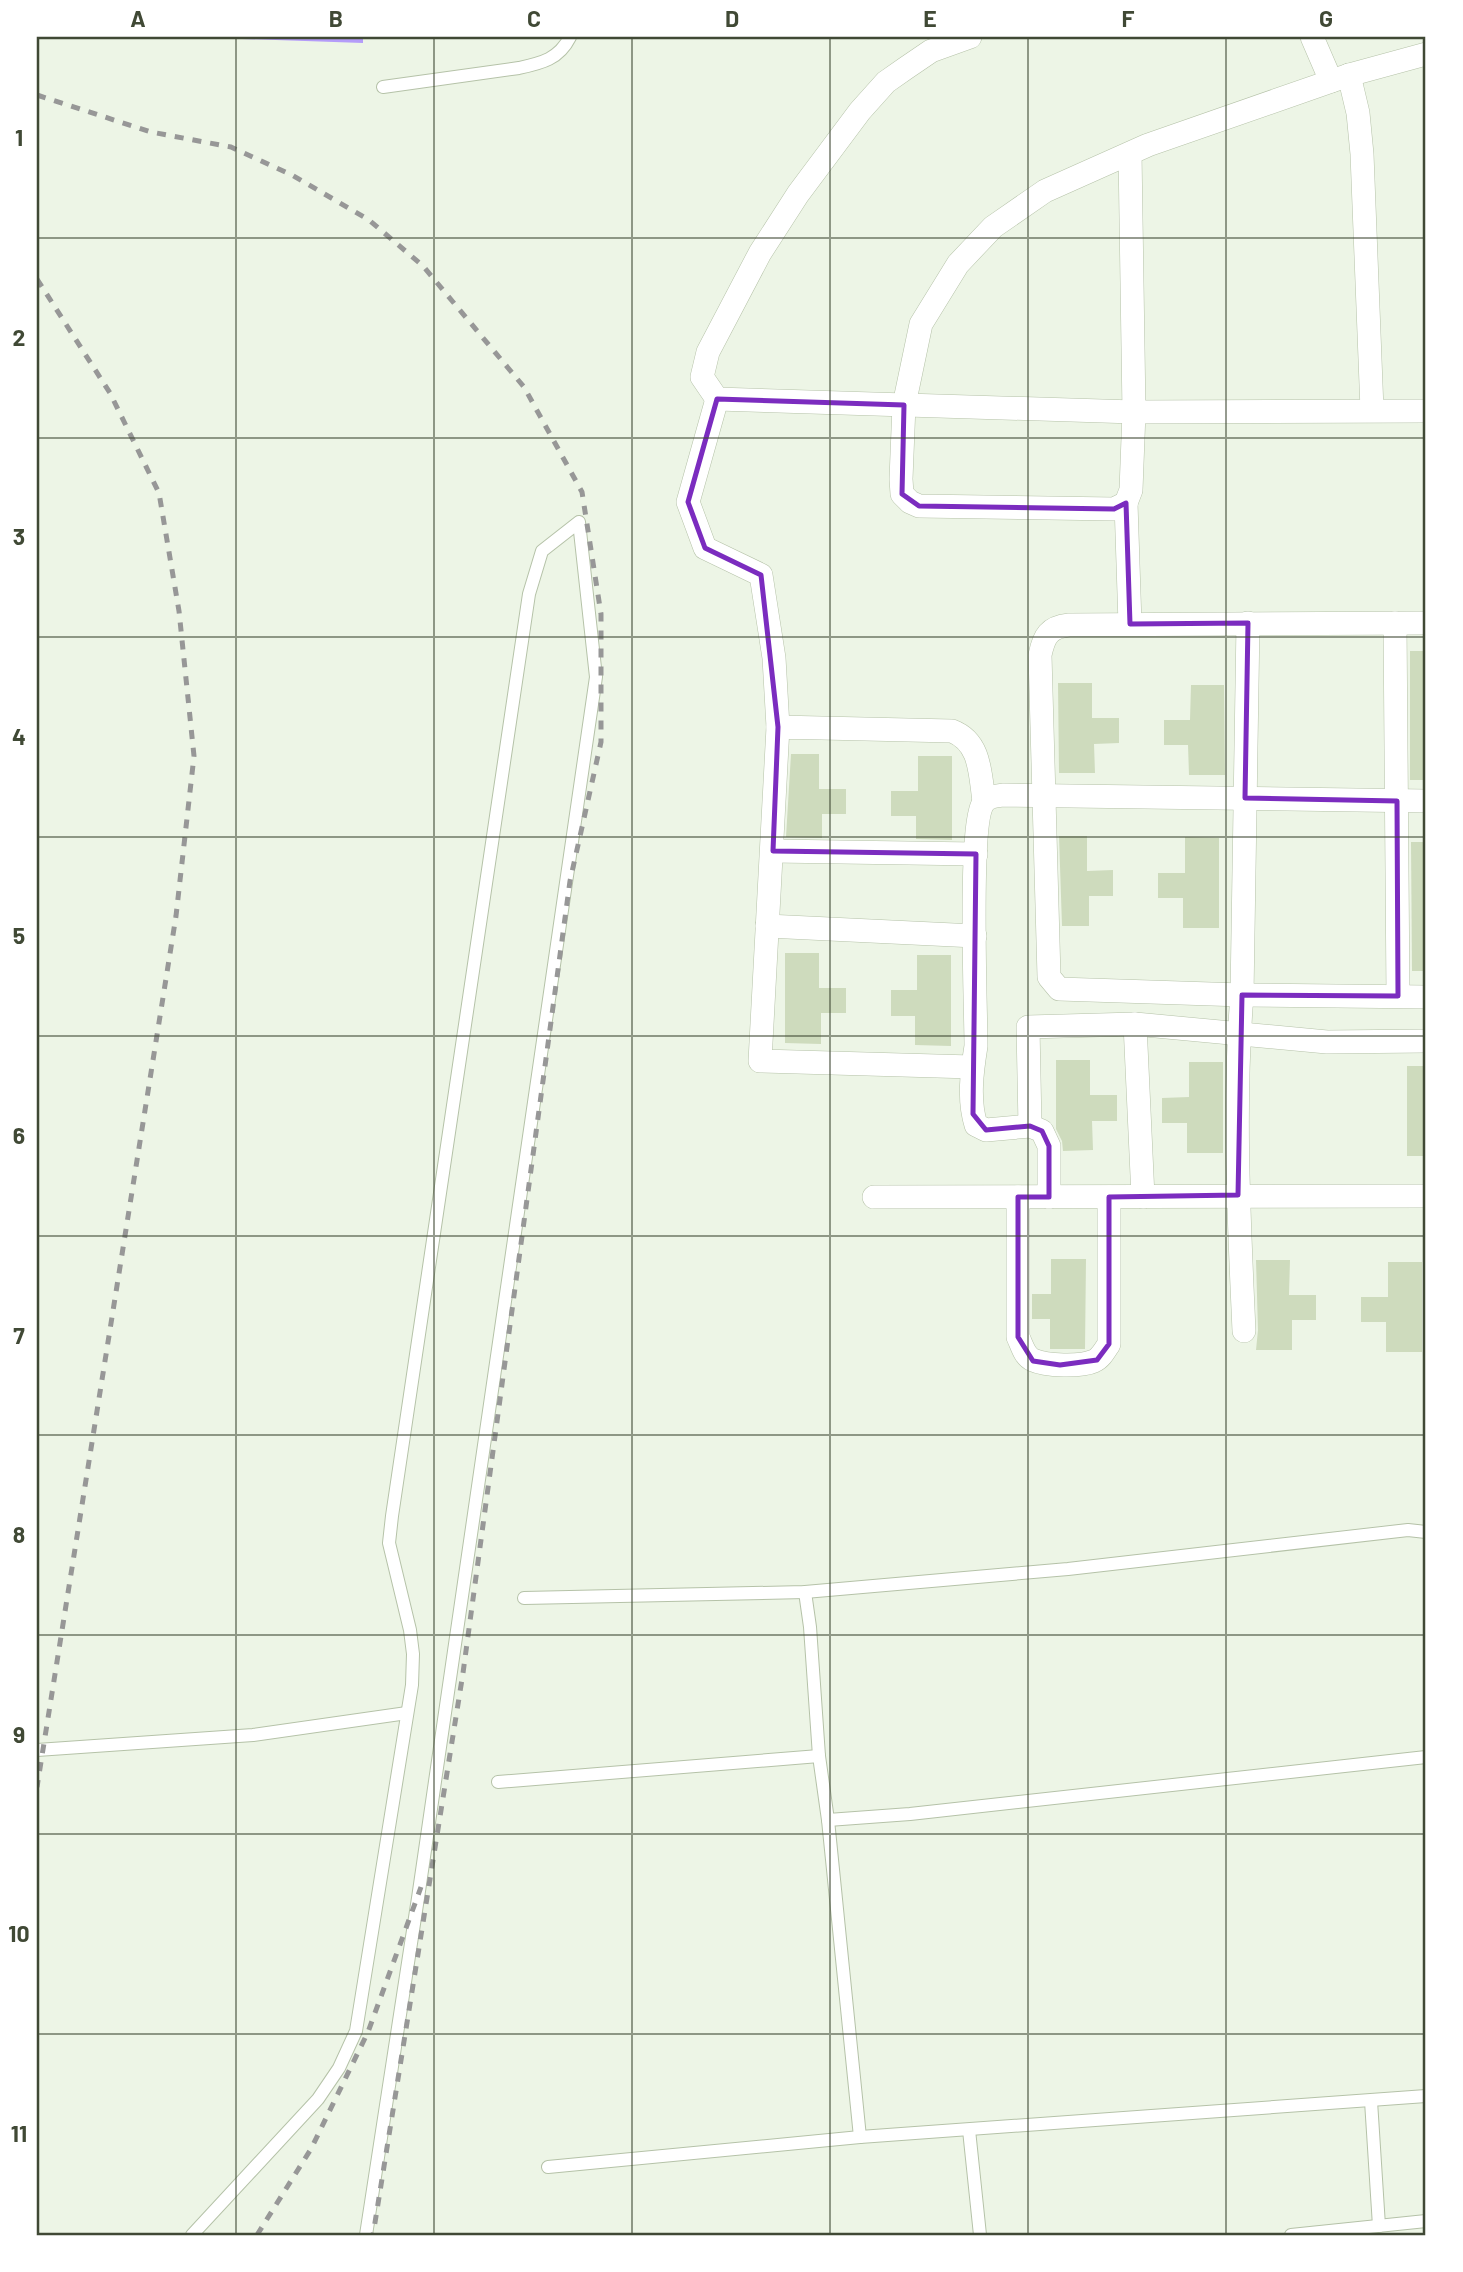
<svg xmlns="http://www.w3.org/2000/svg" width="1463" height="2272" viewBox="0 0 1463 2272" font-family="Barlow,sans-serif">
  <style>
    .water { fill: #b49cf9 }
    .building { fill: #cedbbd }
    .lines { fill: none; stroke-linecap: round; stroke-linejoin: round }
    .lane-casing { stroke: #b5c2a8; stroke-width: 14 }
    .street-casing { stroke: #b5c2a8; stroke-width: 24 }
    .lane { stroke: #fff; stroke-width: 12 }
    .street { stroke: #fff; stroke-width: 23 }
    .rail { stroke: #979797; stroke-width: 5; stroke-dasharray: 9 9; stroke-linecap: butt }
    .marked { fill: none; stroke: #7b2cbf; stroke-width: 5; stroke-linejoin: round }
    .grid { fill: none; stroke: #404935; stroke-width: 2; stroke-opacity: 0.55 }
    .neatline { fill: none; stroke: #404935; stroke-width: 2.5 }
    .grid-label { font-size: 23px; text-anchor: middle; font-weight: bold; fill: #404935 }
  </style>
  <rect width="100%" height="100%" fill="#edf5e6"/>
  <!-- water -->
  <polygon class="water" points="185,37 363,37 363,43"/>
  <!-- building -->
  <g class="building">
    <rect x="1410" y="651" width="16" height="129"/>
    <polygon points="1058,683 1092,683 1092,718 1119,718 1119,743 1094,744 1095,773 1059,773"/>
    <polygon points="1191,685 1224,685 1225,775 1189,775 1188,745 1164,745 1164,720 1190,720"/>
    <polygon points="791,754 819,754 819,789 846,789 846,814 822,814 822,838 786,837"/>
    <polygon points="918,756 952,756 952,840 916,839 916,816 891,816 891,791 918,791"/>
    <polygon points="1059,836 1087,836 1087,871 1113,870 1113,896 1089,896 1089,926 1062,926"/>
    <polygon points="1185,837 1219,838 1219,928 1183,928 1183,898 1158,898 1158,873 1185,873"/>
    <polygon points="1411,842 1426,842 1426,971 1412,971"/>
    <polygon points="785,953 819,953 819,988 846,988 846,1013 821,1013 821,1044 785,1043"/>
    <polygon points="917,955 951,955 951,1046 915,1045 915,1016 891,1016 891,990 917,990"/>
    <polygon points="1056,1060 1090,1060 1090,1095 1117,1095 1117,1121 1092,1121 1093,1150 1063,1151 1062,1141 1056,1129"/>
    <polygon points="1189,1062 1223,1062 1223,1153 1187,1153 1187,1123 1162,1123 1162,1098 1189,1097"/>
    <rect x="1407" y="1066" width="19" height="90"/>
    <polygon points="1051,1259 1086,1259 1085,1349 1050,1349 1050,1319 1032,1319 1032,1294 1051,1294"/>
    <polygon points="1256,1260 1290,1260 1289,1295 1316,1295 1316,1320 1292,1320 1292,1350 1256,1350 1258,1330"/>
    <polygon points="1388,1262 1422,1262 1422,1352 1386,1352 1386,1322 1361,1322 1361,1297 1388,1297"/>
  </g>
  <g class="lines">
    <!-- lane casing -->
    <g class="lane-casing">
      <g id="lane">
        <path d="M383,87L519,68C542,63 559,59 570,37"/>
        <polyline points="805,1592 810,1627 819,1756 828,1820 860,2137"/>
        <polyline points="524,1598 805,1592 1068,1569 1408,1530 1426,1532"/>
        <polyline points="37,1750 253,1735 407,1713"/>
        <polyline points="498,1782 819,1756"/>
        <polyline points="828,1820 910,1814 1426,1757"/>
        <polyline points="1371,2101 1379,2226"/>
        <polyline points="969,2130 980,2235"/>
        <polyline points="548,2167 860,2137 1426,2096"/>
        <polyline points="192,2235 318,2099 339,2068 356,2031 412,1685 413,1654 410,1630 389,1543 392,1516 529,594 542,551 579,522 596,677 418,1898 366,2235"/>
        <polyline points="1291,2235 1426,2221"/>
      </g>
    </g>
    <!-- street casing -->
    <g class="street-casing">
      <g id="street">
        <polyline points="970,37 931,51 906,68 886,82 860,111 798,194 760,253 708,352 702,377 717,399 1134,412 1426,411"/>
        <polyline points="1312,37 1331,81"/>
        <polyline points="1349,75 1358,113 1362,154 1372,410"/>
        <polyline points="1130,153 1134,412 1131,490 1126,503 1114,509 919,506 910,502 902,494 901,479 904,405 921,324 958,264 993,227 1045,191 1148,145 1349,75 1426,54"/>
        <polyline points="717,399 688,502 705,548 761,575 774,658 778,727"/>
        <polyline points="1126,503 1130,624"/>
        <polyline points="1395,623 1398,996"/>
        <path d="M1426,623L1069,625C1049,627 1044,636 1040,655L1049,977L1059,989L1242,995L1426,997"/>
        <polyline points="773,851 976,854"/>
        <polyline points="767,926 975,936"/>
        <polyline points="1135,1024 1143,1197"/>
        <path d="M972,1067L760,1061L778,727L952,731C981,742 980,774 984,801"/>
        <polyline points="1030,1126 1028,1027 1135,1024 1327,1042 1426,1041"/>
        <polyline points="874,1197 1426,1196"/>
        <path d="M1018,1197V1337C1022,1345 1024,1356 1033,1360C1046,1366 1081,1367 1094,1361C1101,1358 1105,1350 1109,1344V1197"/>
        <path d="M1049,1197V1146L1042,1131L1030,1126L986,1130L976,1125C968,1100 972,1071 976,1046C976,1009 968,822 984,802C989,796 997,796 1004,795L1426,801"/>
        <path d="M1244,1331C1239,1219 1233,1106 1242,995L1248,623"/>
      </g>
    </g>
    <!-- lane -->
    <use href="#lane" class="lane"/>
    <!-- street -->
    <use href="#street" class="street"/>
    <!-- rail -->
    <g class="rail">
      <polyline points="37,95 151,132 231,147 292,175 369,220 423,266 524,387 582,492 601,614 601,742 570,881 463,1673 373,2235"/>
      <polyline points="37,279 110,393 159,493 179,611 194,756 176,916 37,1787"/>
      <polyline points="257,2235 311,2149 368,2032 421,1887"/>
    </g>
  </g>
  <!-- marked area -->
  <path class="marked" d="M717,399L904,405L902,494L919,506L1114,509L1126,503L1130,624L1248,623L1245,798L1397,801L1398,996L1242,995L1238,1195L1109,1197V1344L1097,1360L1060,1365L1033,1361L1018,1337V1197H1049V1146L1042,1131L1030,1126L986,1130L973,1114L976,854L773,851L778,727L761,575L705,548L688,502Z"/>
  <!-- grid -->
  <path class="grid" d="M236,37V2235M434,37V2235M632,37V2235M830,37V2235M1028,37V2235M1226,37V2235M37,238H1426M37,438H1426M37,637H1426M37,837H1426M37,1036H1426M37,1236H1426M37,1435H1426M37,1635H1426M37,1834H1426M37,2034H1426"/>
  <!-- border -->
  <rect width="1463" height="2272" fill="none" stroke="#ffffff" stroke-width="77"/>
  <rect x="38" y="38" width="1386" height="2196" class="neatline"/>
  <g class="grid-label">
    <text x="138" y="27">A</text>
    <text x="336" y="27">B</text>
    <text x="534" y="27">C</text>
    <text x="732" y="27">D</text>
    <text x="930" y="27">E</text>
    <text x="1128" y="27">F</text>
    <text x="1326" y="27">G</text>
    <text x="19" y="146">1</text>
    <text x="19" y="346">2</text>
    <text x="19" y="545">3</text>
    <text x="19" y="745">4</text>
    <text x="19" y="944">5</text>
    <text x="19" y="1144">6</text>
    <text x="19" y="1344">7</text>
    <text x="19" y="1543">8</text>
    <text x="19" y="1743">9</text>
    <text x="19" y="1942">10</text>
    <text x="19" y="2142">11</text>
  </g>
</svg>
